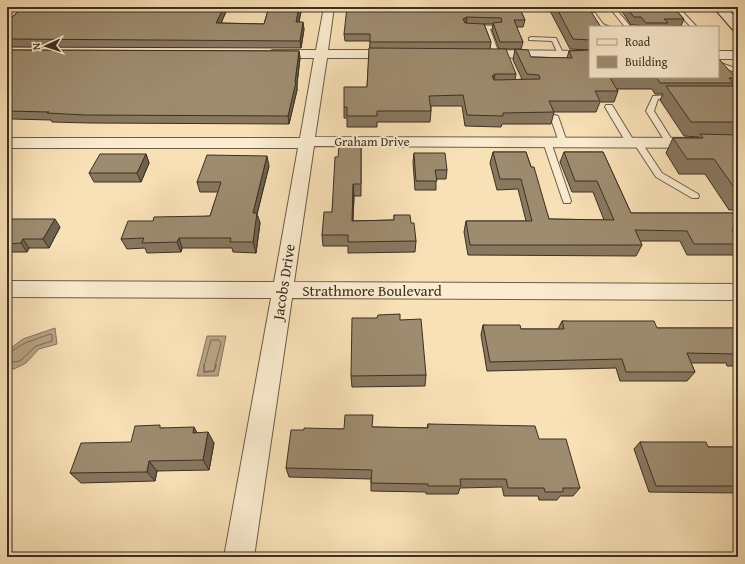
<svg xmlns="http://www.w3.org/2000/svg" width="745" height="564" viewBox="0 0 745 564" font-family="'Gentium Book Plus',serif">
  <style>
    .water { fill: #b9a485; stroke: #87755e }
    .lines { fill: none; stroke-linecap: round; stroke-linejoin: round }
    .shore-far1 { stroke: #7a6a54; stroke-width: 1 }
    .shore { stroke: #7a6a54; stroke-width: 1.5 }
    .lane-casing { stroke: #6b5c48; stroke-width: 2 }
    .street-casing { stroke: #6b5c48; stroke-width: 2 }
    .secondary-casing { stroke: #3c2f23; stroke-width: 2 }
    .lane { fill: #fbecd0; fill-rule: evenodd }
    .street { fill: #fbecd0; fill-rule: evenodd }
    .secondary { fill: #fbecd0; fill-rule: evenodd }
    .wall { fill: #887860; stroke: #3c2f23 }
    .shaded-wall { fill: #6f624e; stroke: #3c2f23 }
    .building { fill: #9e8c70; stroke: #3c2f23 }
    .labels { text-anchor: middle; stroke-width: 4; stroke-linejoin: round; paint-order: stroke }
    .far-street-label { font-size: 13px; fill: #3c2f23; stroke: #fbecd0 }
    .street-label { font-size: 15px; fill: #3c2f23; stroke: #fbecd0 }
  </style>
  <rect width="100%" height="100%" fill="#f9e1b7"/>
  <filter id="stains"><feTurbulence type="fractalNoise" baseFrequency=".005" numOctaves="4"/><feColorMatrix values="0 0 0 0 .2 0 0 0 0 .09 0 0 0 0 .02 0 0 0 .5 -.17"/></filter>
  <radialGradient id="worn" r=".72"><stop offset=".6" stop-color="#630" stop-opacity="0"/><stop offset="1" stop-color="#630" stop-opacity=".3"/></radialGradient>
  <!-- water -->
  <g class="water">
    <polygon points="55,328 57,344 39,349 26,363 14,369 7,367 7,351 23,339"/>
    <polygon points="207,336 226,336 218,376 197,376"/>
  </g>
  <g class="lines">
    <!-- shore-far1 -->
    <g class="shore-far1">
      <polyline points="7,354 25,343 50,334 52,335 52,341 36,346 20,361 7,363"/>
      <polyline points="204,366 211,340 219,340 221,343 215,366"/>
    </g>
    <!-- shore -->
    <polyline class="shore" points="204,365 204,372 214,371 216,365"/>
    <!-- lane casing -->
    <g class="lane-casing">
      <g id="lane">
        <polygon points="609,7 638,7 635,9 616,9 631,27 625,27"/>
        <polygon points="658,7 722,7 719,9 680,9 697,27 691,27 674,9 661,9"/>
        <polygon points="591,13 595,13 603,24 610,27 599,26 590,14"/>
        <polygon points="472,25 500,26 500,28 490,29 499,54 498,55 493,54 484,29 470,28 470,26"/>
        <polygon points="531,37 556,38 564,55 559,56 552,41 529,40 529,38"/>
        <polygon points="718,62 738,69 738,73 718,66"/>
        <polygon points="674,95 676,96 676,98 658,99 654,111 674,143 670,145 666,143 646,111 653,96"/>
        <polygon points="606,105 612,105 634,141 640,140 662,173 698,194 699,196 698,198 692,198 656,177 633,142 627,144 605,107"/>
        <polygon points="551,114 558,116 567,142 566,144 560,144 559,142 550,116"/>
        <polygon points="544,140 550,140 551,142 571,201 570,203 564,203 563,201 543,142"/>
      </g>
    </g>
    <!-- street casing -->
    <g class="street-casing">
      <g id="street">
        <polygon points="7,7 16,7 11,13 7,14"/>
        <polygon points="324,7 334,7 328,50 396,50 402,54 396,58 327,58 315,137 738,138 738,148 314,146 294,282 738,284 738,300 292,298 254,557 224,557 271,298 7,297 7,281 274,282 298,148 7,148 7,138 300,138 314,58 272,58 266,54 272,50 316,50"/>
        <polygon points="480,50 590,51 590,59 476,57 474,54 476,51"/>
        <rect x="718" y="51" width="20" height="8"/>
      </g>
    </g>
    <!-- secondary casing -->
    <g class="secondary-casing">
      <polygon id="secondary" points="713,7 726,7 738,20 738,32 734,31"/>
    </g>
    <!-- lane -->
    <use href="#lane" class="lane"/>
    <!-- street -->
    <use href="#street" class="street"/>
    <!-- secondary -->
    <use href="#secondary" class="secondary"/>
  </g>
  <!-- wall -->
  <g class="wall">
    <polygon points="23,7 228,7 221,23 264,24 269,7 302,7 299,22 304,29 301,48 7,47 7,22"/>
    <polygon points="519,7 525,20 523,27 516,27 523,42 521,49 499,49 492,30 493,24 484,24 491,42 490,49 516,74 515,80 522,79 513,60 515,49 531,57 567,58 569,51 589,50 570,49 548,7 588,7 590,27 590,77 736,78 732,86 738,86 738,210 729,210 705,174 679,174 666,153 673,138 698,138 699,137 684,136 660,100 663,94 655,94 652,89 617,89 618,91 614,102 600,102 596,112 554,112 551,124 502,124 501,127 465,126 462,106 431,106 431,111 430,122 377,122 377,127 347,127 347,118 344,118 344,107 367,87 370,41 345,41 344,34"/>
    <polygon points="622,7 673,7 684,19 681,26 640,27 638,25 631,25 621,10"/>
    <polygon points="7,50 299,51 300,58 297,84 297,90 289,124 89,123 52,122 51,120 12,119 8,124 7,124"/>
    <polygon points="361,146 361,196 354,196 353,221 394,220 394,215 411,223 416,241 415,252 348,253 348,246 323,246 322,235 332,212 338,157"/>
    <polygon points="493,152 526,152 549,219 604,220 593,192 572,192 560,162 564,152 603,152 631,213 738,213 738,249 733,255 687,255 680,241 640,241 642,245 636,256 468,255 464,232 466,221 526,221 518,189 497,190 490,163"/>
    <polygon points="414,153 447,170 446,179 436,179 436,190 415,190 413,162"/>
    <polygon points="146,154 149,163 141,182 94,182 89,173"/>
    <polygon points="269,166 257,214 260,223 256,253 233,252 232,248 182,248 181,252 147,253 145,248 127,249 121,239 153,221 210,216 218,192 200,192 197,182"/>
    <polygon points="7,219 60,227 49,248 29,248 27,252 7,252"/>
    <polygon points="377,318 400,320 426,375 425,386 352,387 351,376"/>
    <polygon points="562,321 657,328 738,328 738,366 727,366 726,363 691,363 695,372 687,381 620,381 616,368 487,371 481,335 483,325 521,329 558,329"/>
    <polygon points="428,424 539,439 580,488 573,496 560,496 557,500 539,500 538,496 504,496 502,487 460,488 458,494 426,494 426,492 371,491 371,479 289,477 286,468 304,430 344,429 372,427 427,428"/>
    <polygon points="162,428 197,433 214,443 209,470 157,471 155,481 81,483 70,473"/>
    <polygon points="640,442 708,447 738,447 738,493 649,492 634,449"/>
  </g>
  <!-- shaded-wall -->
  <g class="shaded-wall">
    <polygon points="224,7 228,7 218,30 216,23"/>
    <polygon points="299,7 302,7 297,29 296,22"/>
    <polygon points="467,17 466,24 462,26 463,19"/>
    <polygon points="303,22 304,29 301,48 300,41"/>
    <polygon points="299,51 300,58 297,84 297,90 289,124 288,116 295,82"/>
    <polygon points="495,74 493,85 492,76"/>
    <polygon points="7,111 12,119 8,124 7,121"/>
    <polygon points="7,143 11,150 7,155"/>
    <polygon points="146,154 149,163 141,182 137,173"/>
    <polygon points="267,156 269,166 257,214 260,223 256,253 253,242 253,213"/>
    <polygon points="353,184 354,196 352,232 352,221"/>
    <polygon points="55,219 60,227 49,248 43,239"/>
    <polygon points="179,238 182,248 181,252 177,242"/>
    <polygon points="23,239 29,248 27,252 21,243"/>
    <polygon points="194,427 200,438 193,433"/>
    <polygon points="208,432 214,443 209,470 203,460"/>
    <polygon points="149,461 157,471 155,481 147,472"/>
  </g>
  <!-- building -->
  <g class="building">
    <polygon points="23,7 224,7 216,23 264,24 269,7 299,7 296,22 303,22 300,41 7,39 7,22"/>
    <polygon points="347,7 519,7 525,20 514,20 523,42 500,42 493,23 502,22 501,18 467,17 463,19 465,23 484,24 491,42 370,42 370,34 344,34"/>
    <polygon points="556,7 588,7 601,27 590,27 590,40 573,39"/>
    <polygon points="626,7 673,7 684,19 664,19 668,23 646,23 641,17 634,17"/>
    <polygon points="369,48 506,49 516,74 495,74 492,76 494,80 540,79 539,75 527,74 515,49 528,50 531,57 572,58 569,51 590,50 590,77 718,77 718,59 719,59 736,78 729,78 733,83 660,83 657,78 610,78 618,91 595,91 600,101 549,101 554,112 503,113 503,116 467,115 463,95 429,96 431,111 377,111 377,116 347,116 347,107 344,107 344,87 367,87"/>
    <polygon points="7,50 299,51 295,82 296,82 288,116 85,115 47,113 49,112 7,111"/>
    <polygon points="666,86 738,86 738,122 691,122"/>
    <polygon points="700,134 738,135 738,193 714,159 687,159 673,138 703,138"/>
    <polygon points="339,146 361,146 361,184 353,184 352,221 394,220 394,215 410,215 411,223 414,223 416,241 348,242 348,235 322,235 324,212 332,212 335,157 338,157"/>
    <polygon points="493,152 526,152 531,167 534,167 549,219 614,220 597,181 575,181 564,152 603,152 631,213 738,213 738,230 732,230 738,239 738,244 694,244 687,231 635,230 642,245 470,245 466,221 532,221 521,179 500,179"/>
    <polygon points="414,153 445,153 447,170 435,170 437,181 416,181"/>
    <polygon points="100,154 146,154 137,173 89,173"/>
    <polygon points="207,155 267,156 253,213 257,213 253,242 230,242 231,238 179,238 177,242 142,243 144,238 121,239 128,221 153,221 154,217 210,216 221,182 197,182"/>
    <polygon points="7,219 55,219 43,239 23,239 21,243 7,244"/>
    <polygon points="400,314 400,320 421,319 426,375 351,376 352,318 377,318 378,315"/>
    <polygon points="562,321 654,321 657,328 738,328 738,357 736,357 735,354 687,353 695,372 626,372 622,359 490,362 483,325 520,325 521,329 564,329"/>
    <polygon points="345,415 373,415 372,427 428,428 428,424 535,426 539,439 566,439 580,488 563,488 563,492 545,492 544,488 508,488 506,479 460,479 461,486 428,486 428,484 371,483 372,470 286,468 291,430 304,430 304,428 344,429"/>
    <polygon points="160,425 160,428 194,427 193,433 208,432 203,460 149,461 147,472 70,473 81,443 131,442 135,426"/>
    <polygon points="640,442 706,442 708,447 738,447 738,486 656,486"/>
  </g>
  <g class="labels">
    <!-- far-street labels -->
    <g class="far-street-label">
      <text x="372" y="146">Graham Drive</text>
    </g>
    <!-- street labels -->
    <g class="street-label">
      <text transform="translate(284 282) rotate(-81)" y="5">Jacobs Drive</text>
      <text x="372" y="296">Strathmore Boulevard</text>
    </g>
  </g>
  <!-- margin -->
  <rect width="745" height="564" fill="none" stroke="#f9e1b7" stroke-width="24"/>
  <rect x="8" y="8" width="729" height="548" fill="none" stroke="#3c2f23" stroke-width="2"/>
  <rect x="12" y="12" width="721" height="540" fill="none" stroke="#3c2f23"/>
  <!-- legend -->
  <rect x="589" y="26" width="130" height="52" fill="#fbecd0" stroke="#afa08b"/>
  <rect x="597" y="39" width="20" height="6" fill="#fbecd0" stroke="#afa08b"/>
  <text x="625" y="46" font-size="12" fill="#3c2f23">Road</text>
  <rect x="597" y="56" width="20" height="12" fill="#9e8c70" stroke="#afa08b"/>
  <text x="625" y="66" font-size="12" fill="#3c2f23">Building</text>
  <!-- north arrow -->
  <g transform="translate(46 46) rotate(267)" stroke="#fbecd0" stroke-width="3" paint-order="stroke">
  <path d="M0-3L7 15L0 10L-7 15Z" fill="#3c2f23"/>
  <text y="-6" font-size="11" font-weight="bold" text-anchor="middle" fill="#3c2f23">N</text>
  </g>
  <rect width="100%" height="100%" filter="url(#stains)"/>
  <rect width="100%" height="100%" fill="url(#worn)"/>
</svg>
